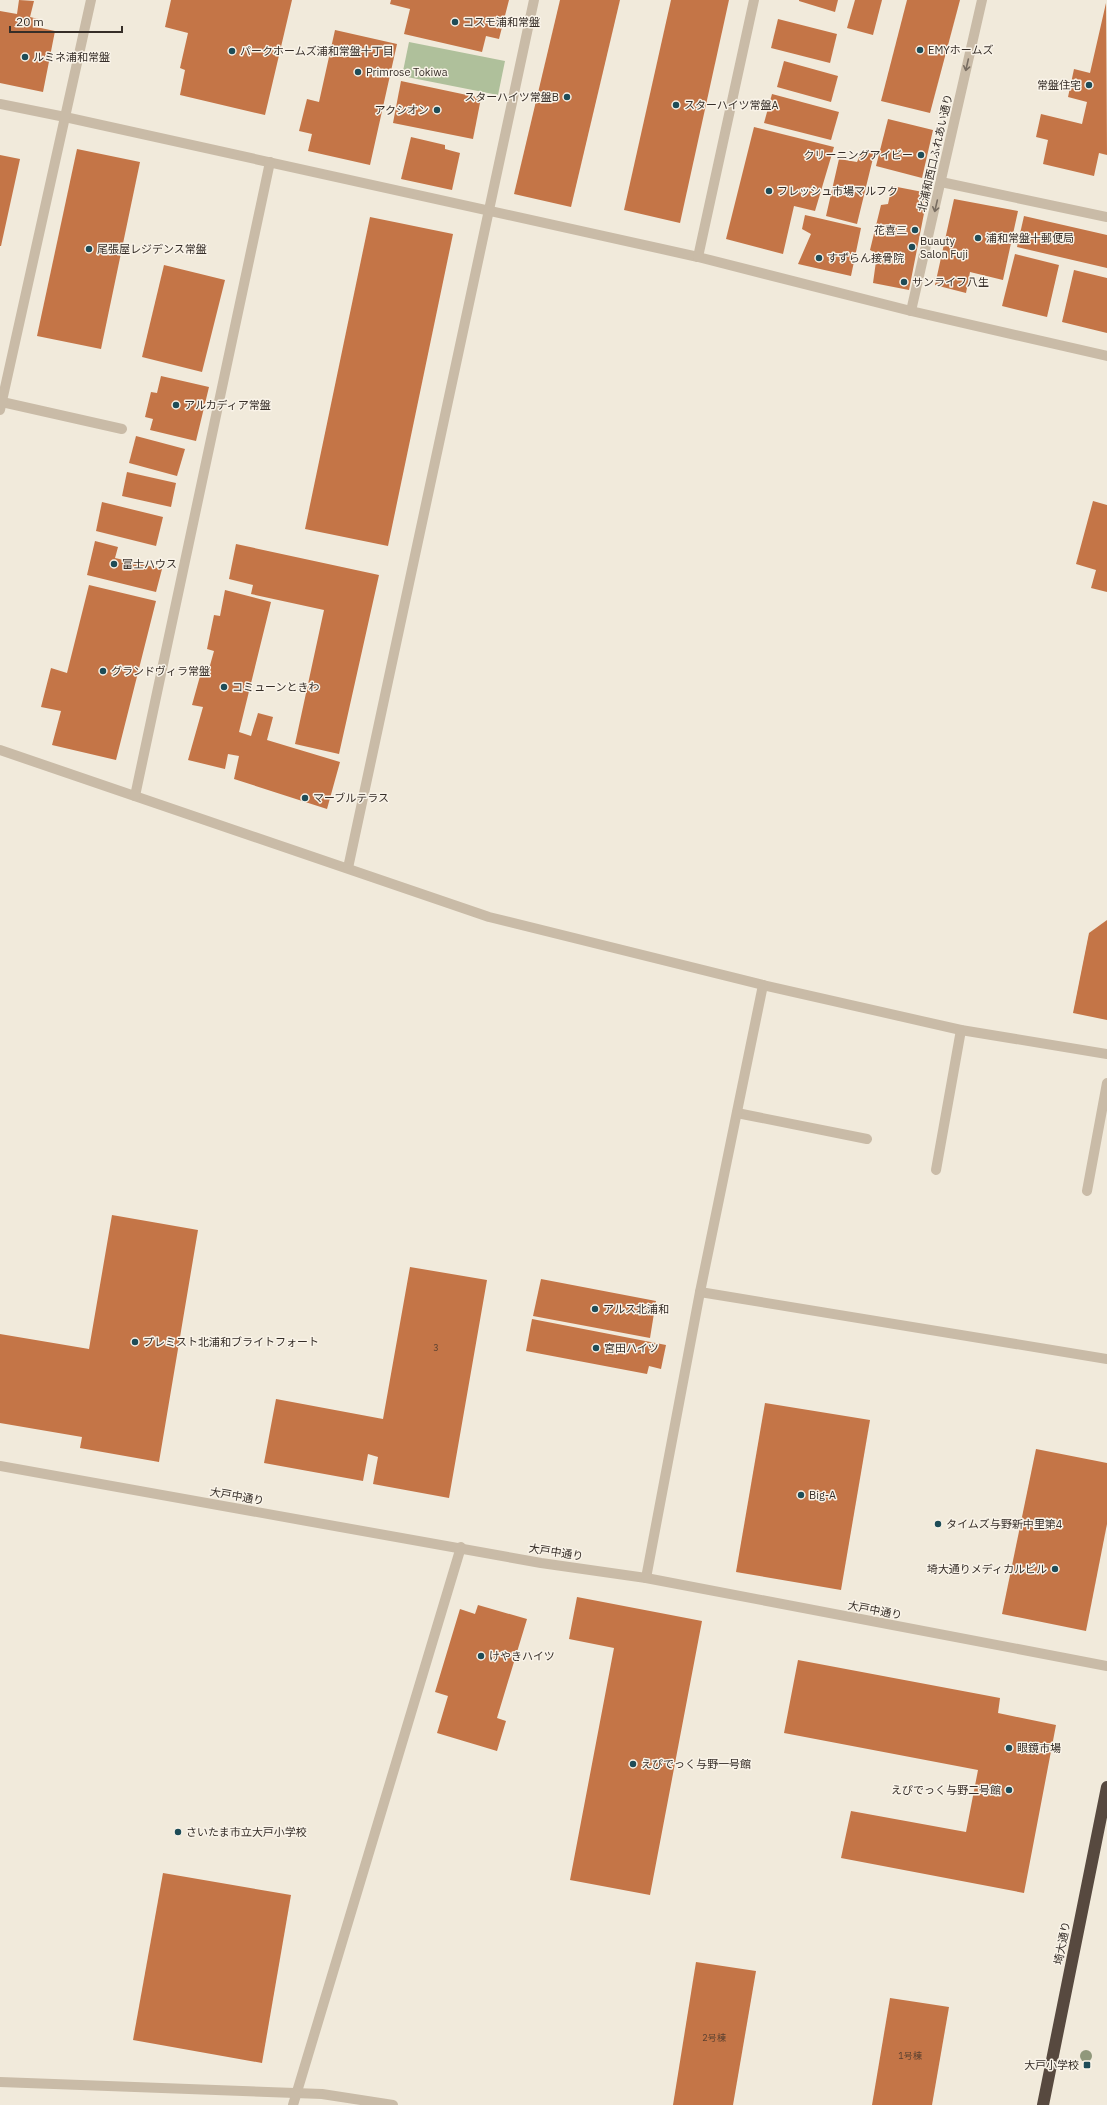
<svg xmlns="http://www.w3.org/2000/svg" width="1107" height="2105" viewBox="0 0 1107 2105" font-family="'IBM Plex Sans','Noto Sans JP',sans-serif">
  <style>
    .green { fill: #afc09b }
    .building { fill: #c47547 }
    .lines { fill: none; stroke-linecap: round; stroke-linejoin: round }
    .minor { stroke: #c9bba7; stroke-width: 10 }
    .highway { stroke: #57493f; stroke-width: 12 }
    .tree { fill: #90987b }
    .oneway { stroke: #786d61 }
    .poi-dot { fill: #1e4c57; stroke: #f9f3e8; stroke-width: 1.5 }
    .labels { text-anchor: middle; stroke-width: 3; stroke-linejoin: round; paint-order: stroke }
    .number-label { font-size: 9px; fill: #5a4030 }
    .poi-label { font-size: 11px; fill: #362e28; stroke: #f9f3e8; text-anchor: start }
    .street-label { font-size: 11px; fill: #362e28; stroke: #f9f3e8 }
  </style>
  <rect width="100%" height="100%" fill="#f1eadb"/>
  <!-- green -->
  <polygon class="green" points="409,42 505,61 498,95 402,76"/>
  <!-- building -->
  <g class="building">
    <polygon points="19,0 34,1 30,17 38,19 36,27 55,31 43,92 0,83 0,11 17,14"/>
    <polygon points="171,0 292,0 265,115 180,95 185,70 180,68 188,33 165,27"/>
    <polygon points="391,0 509,0 499,39 486,36 482,52 404,34 410,9 390,4"/>
    <polygon points="560,0 620,0 571,207 514,194"/>
    <polygon points="671,0 729,0 680,223 624,210"/>
    <polygon points="799,0 838,0 835,12 799,1"/>
    <polygon points="855,0 882,0 873,35 847,28"/>
    <polygon points="907,0 960,0 930,113 881,101"/>
    <polygon points="1106,3 1107,155 1099,153 1094,176 1043,164 1048,140 1036,137 1041,114 1082,124 1087,102 1068,97 1074,69 1090,73"/>
    <polygon points="778,19 837,34 830,63 771,48"/>
    <polygon points="335,30 397,44 370,165 308,151 312,134 299,131 307,99 319,102"/>
    <polygon points="784,61 838,76 831,102 777,87"/>
    <polygon points="401,81 481,98 473,139 393,123"/>
    <polygon points="772,94 839,112 831,140 764,123"/>
    <polygon points="888,119 933,130 922,178 876,166"/>
    <polygon points="754,127 834,147 815,211 794,206 783,254 726,239"/>
    <polygon points="411,137 445,145 445,149 460,153 452,190 401,179"/>
    <polygon points="77,149 140,162 101,349 37,336"/>
    <polygon points="862,151 874,154 857,224 826,216 839,159 857,162"/>
    <polygon points="0,155 20,159 1,246 0,246"/>
    <polygon points="892,186 928,193 909,290 873,283 877,254 870,250 881,205 888,204"/>
    <polygon points="954,199 1018,211 1003,280 970,272 966,293 935,285"/>
    <polygon points="805,215 861,228 851,276 798,264 811,234 802,229"/>
    <polygon points="1024,216 1107,235 1107,268 1017,247"/>
    <polygon points="370,217 453,234 388,546 305,529"/>
    <polygon points="1015,254 1059,265 1047,317 1002,306"/>
    <polygon points="164,265 225,280 202,372 142,357"/>
    <polygon points="1074,270 1107,278 1107,333 1062,322"/>
    <polygon points="161,376 209,387 196,441 150,430 153,419 145,417 151,392 157,393"/>
    <polygon points="136,436 185,449 177,476 129,463"/>
    <polygon points="127,472 176,483 171,507 122,496"/>
    <polygon points="1093,501 1107,505 1107,592 1091,588 1096,570 1076,564"/>
    <polygon points="102,502 163,517 156,546 96,531"/>
    <polygon points="95,541 118,547 115,558 162,569 156,592 87,575"/>
    <polygon points="236,544 379,575 339,754 295,744 324,610 251,594 253,585 229,579"/>
    <polygon points="89,585 156,601 116,760 52,745 61,711 41,707 51,668 67,673"/>
    <polygon points="225,590 271,602 239,732 251,736 258,713 273,717 267,740 340,762 327,809 234,779 239,756 228,754 225,769 188,760 203,707 192,705 202,669 209,669 214,651 207,649 214,615 220,616"/>
    <polygon points="1107,920 1107,1020 1073,1013 1089,933"/>
    <polygon points="112,1215 198,1230 159,1462 80,1448 82,1437 0,1423 0,1334 89,1349"/>
    <polygon points="410,1267 487,1280 449,1498 373,1484 378,1457 368,1454 363,1481 264,1463 276,1399 383,1419"/>
    <polygon points="541,1279 656,1301 650,1338 533,1316"/>
    <polygon points="532,1319 666,1345 661,1369 649,1366 647,1374 526,1351"/>
    <polygon points="765,1403 870,1420 841,1590 736,1572"/>
    <polygon points="1036,1449 1107,1463 1107,1524 1086,1631 1002,1614"/>
    <polygon points="577,1597 702,1621 650,1895 570,1880 614,1648 569,1639"/>
    <polygon points="478,1605 527,1619 497,1718 506,1721 497,1751 437,1733 448,1696 435,1692 460,1609 475,1614"/>
    <polygon points="798,1660 1000,1698 998,1713 1056,1725 1024,1893 841,1858 851,1811 966,1832 978,1770 784,1733"/>
    <polygon points="163,1873 291,1895 262,2063 133,2040"/>
    <polygon points="696,1962 756,1971 733,2105 673,2105"/>
    <polygon points="890,1998 949,2007 932,2105 872,2105"/>
  </g>
  <g class="lines">
    <!-- minor -->
    <g class="minor">
      <polyline points="0,104 65,117 698,257 911,311 1107,356"/>
      <polyline points="941,182 1107,217"/>
      <polyline points="698,257 754,0"/>
      <polyline points="911,311 982,0"/>
      <polyline points="2,402 122,429"/>
      <polyline points="0,410 91,0"/>
      <polyline points="0,750 489,917 763,985 961,1030 1107,1054"/>
      <polyline points="135,796 270,162"/>
      <polyline points="348,868 534,0"/>
      <polyline points="737,1113 867,1139"/>
      <polyline points="936,1170 961,1030"/>
      <polyline points="1087,1191 1107,1083"/>
      <polyline points="700,1292 1107,1359"/>
      <polyline points="0,1466 541,1563 646,1578 1107,1666"/>
      <polyline points="646,1578 700,1292 763,985"/>
      <polyline points="0,2082 322,2094 393,2105"/>
      <polyline points="293,2105 461,1547"/>
    </g>
    <!-- highway -->
    <polyline class="highway" points="1043,2105 1107,1787"/>
  </g>
  <!-- trees -->
  <circle class="tree" cx="1086" cy="2056" r="6"/>
  <!-- one-way arrows -->
  <defs><path id="oneway-shaft" d="M-6 0H5M1.5-3L5.5 0L1.5 3" fill="none" stroke-width="1.6" stroke-linecap="round" stroke-linejoin="round"/></defs>
  <g class="oneway">
    <use href="#oneway-shaft" transform="translate(967 65) rotate(103)"/>
    <use href="#oneway-shaft" transform="translate(936 206) rotate(103)"/>
  </g>
  <!-- markers -->
  <g class="poi-dot">
    <circle cx="455" cy="22" r="4"/>
    <circle cx="920" cy="50" r="4"/>
    <circle cx="232" cy="51" r="4"/>
    <circle cx="25" cy="57" r="4"/>
    <circle cx="358" cy="72" r="4"/>
    <circle cx="1089" cy="85" r="4"/>
    <circle cx="567" cy="97" r="4"/>
    <circle cx="676" cy="105" r="4"/>
    <circle cx="437" cy="110" r="4"/>
    <circle cx="921" cy="155" r="4"/>
    <circle cx="769" cy="191" r="4"/>
    <circle cx="915" cy="230" r="4"/>
    <circle cx="978" cy="238" r="4"/>
    <circle cx="912" cy="247" r="4"/>
    <circle cx="89" cy="249" r="4"/>
    <circle cx="819" cy="258" r="4"/>
    <circle cx="904" cy="282" r="4"/>
    <circle cx="176" cy="405" r="4"/>
    <circle cx="114" cy="564" r="4"/>
    <circle cx="103" cy="671" r="4"/>
    <circle cx="224" cy="687" r="4"/>
    <circle cx="305" cy="798" r="4"/>
    <circle cx="595" cy="1309" r="4"/>
    <circle cx="135" cy="1342" r="4"/>
    <circle cx="596" cy="1348" r="4"/>
    <circle cx="801" cy="1495" r="4"/>
    <circle cx="938" cy="1524" r="4"/>
    <circle cx="1055" cy="1569" r="4"/>
    <circle cx="481" cy="1656" r="4"/>
    <circle cx="1009" cy="1748" r="4"/>
    <circle cx="633" cy="1764" r="4"/>
    <circle cx="1009" cy="1790" r="4"/>
    <circle cx="178" cy="1832" r="4"/>
    <rect x="1083" y="2061" width="8" height="8" rx="2"/>
  </g>
  <g class="labels">
    <!-- number labels -->
    <g class="number-label">
      <text x="436" y="1351">3</text>
      <text x="714" y="2041">2号棟</text>
      <text x="910" y="2059">1号棟</text>
    </g>
    <!-- poi labels -->
    <g class="poi-label">
      <text x="463" y="26">コスモ浦和常盤</text>
      <text x="928" y="54">EMYホームズ</text>
      <text x="240" y="55">パークホームズ浦和常盤十丁目</text>
      <text x="33" y="61">ルミネ浦和常盤</text>
      <text x="366" y="76">Primrose Tokiwa</text>
      <text x="1081" y="89" text-anchor="end">常盤住宅</text>
      <text x="559" y="101" text-anchor="end">スターハイツ常盤B</text>
      <text x="684" y="109">スターハイツ常盤A</text>
      <text x="429" y="114" text-anchor="end">アクシオン</text>
      <text x="913" y="159" text-anchor="end">クリーニングアイビー</text>
      <text x="777" y="195">フレッシュ市場マルフク</text>
      <text x="907" y="234" text-anchor="end">花喜三</text>
      <text x="986" y="242">浦和常盤十郵便局</text>
      <text x="920" y="245">Buauty<tspan x="920" dy="13">Salon Fuji</tspan></text>
      <text x="97" y="253">尾張屋レジデンス常盤</text>
      <text x="827" y="262">すずらん接骨院</text>
      <text x="912" y="286">サンライフ八生</text>
      <text x="184" y="409">アルカディア常盤</text>
      <text x="122" y="568">富士ハウス</text>
      <text x="111" y="675">グランドヴィラ常盤</text>
      <text x="232" y="691">コミューンときわ</text>
      <text x="313" y="802">マーブルテラス</text>
      <text x="603" y="1313">アルス北浦和</text>
      <text x="143" y="1346">プレミスト北浦和ブライトフォート</text>
      <text x="604" y="1352">宮田ハイツ</text>
      <text x="809" y="1499">Big-A</text>
      <text x="946" y="1528">タイムズ与野新中里第4</text>
      <text x="1047" y="1573" text-anchor="end">埼大通りメディカルビル</text>
      <text x="489" y="1660">けやきハイツ</text>
      <text x="1017" y="1752">眼鏡市場</text>
      <text x="641" y="1768">えぴでっく与野一号館</text>
      <text x="1001" y="1794" text-anchor="end">えぴでっく与野二号館</text>
      <text x="186" y="1836">さいたま市立大戸小学校</text>
      <text x="1079" y="2069" text-anchor="end">大戸小学校</text>
    </g>
    <!-- street labels -->
    <g class="street-label">
      <text transform="translate(935 153) rotate(-77)" y="4">北浦和西口ふれあい通り</text>
      <text transform="translate(237 1496) rotate(10)" y="4">大戸中通り</text>
      <text transform="translate(556 1552) rotate(9)" y="4">大戸中通り</text>
      <text transform="translate(875 1610) rotate(11)" y="4">大戸中通り</text>
      <text transform="translate(1062 1943) rotate(-79)" y="4">埼大通り</text>
    </g>
  </g>
  <!-- scale -->
  <path d="M10 26v6h112v-6" fill="none" stroke="#362e28" stroke-width="2"/>
  <text x="16" y="26" font-size="12" fill="#362e28" stroke="#f9f3e8" stroke-width="3" paint-order="stroke">20 m</text>
</svg>
